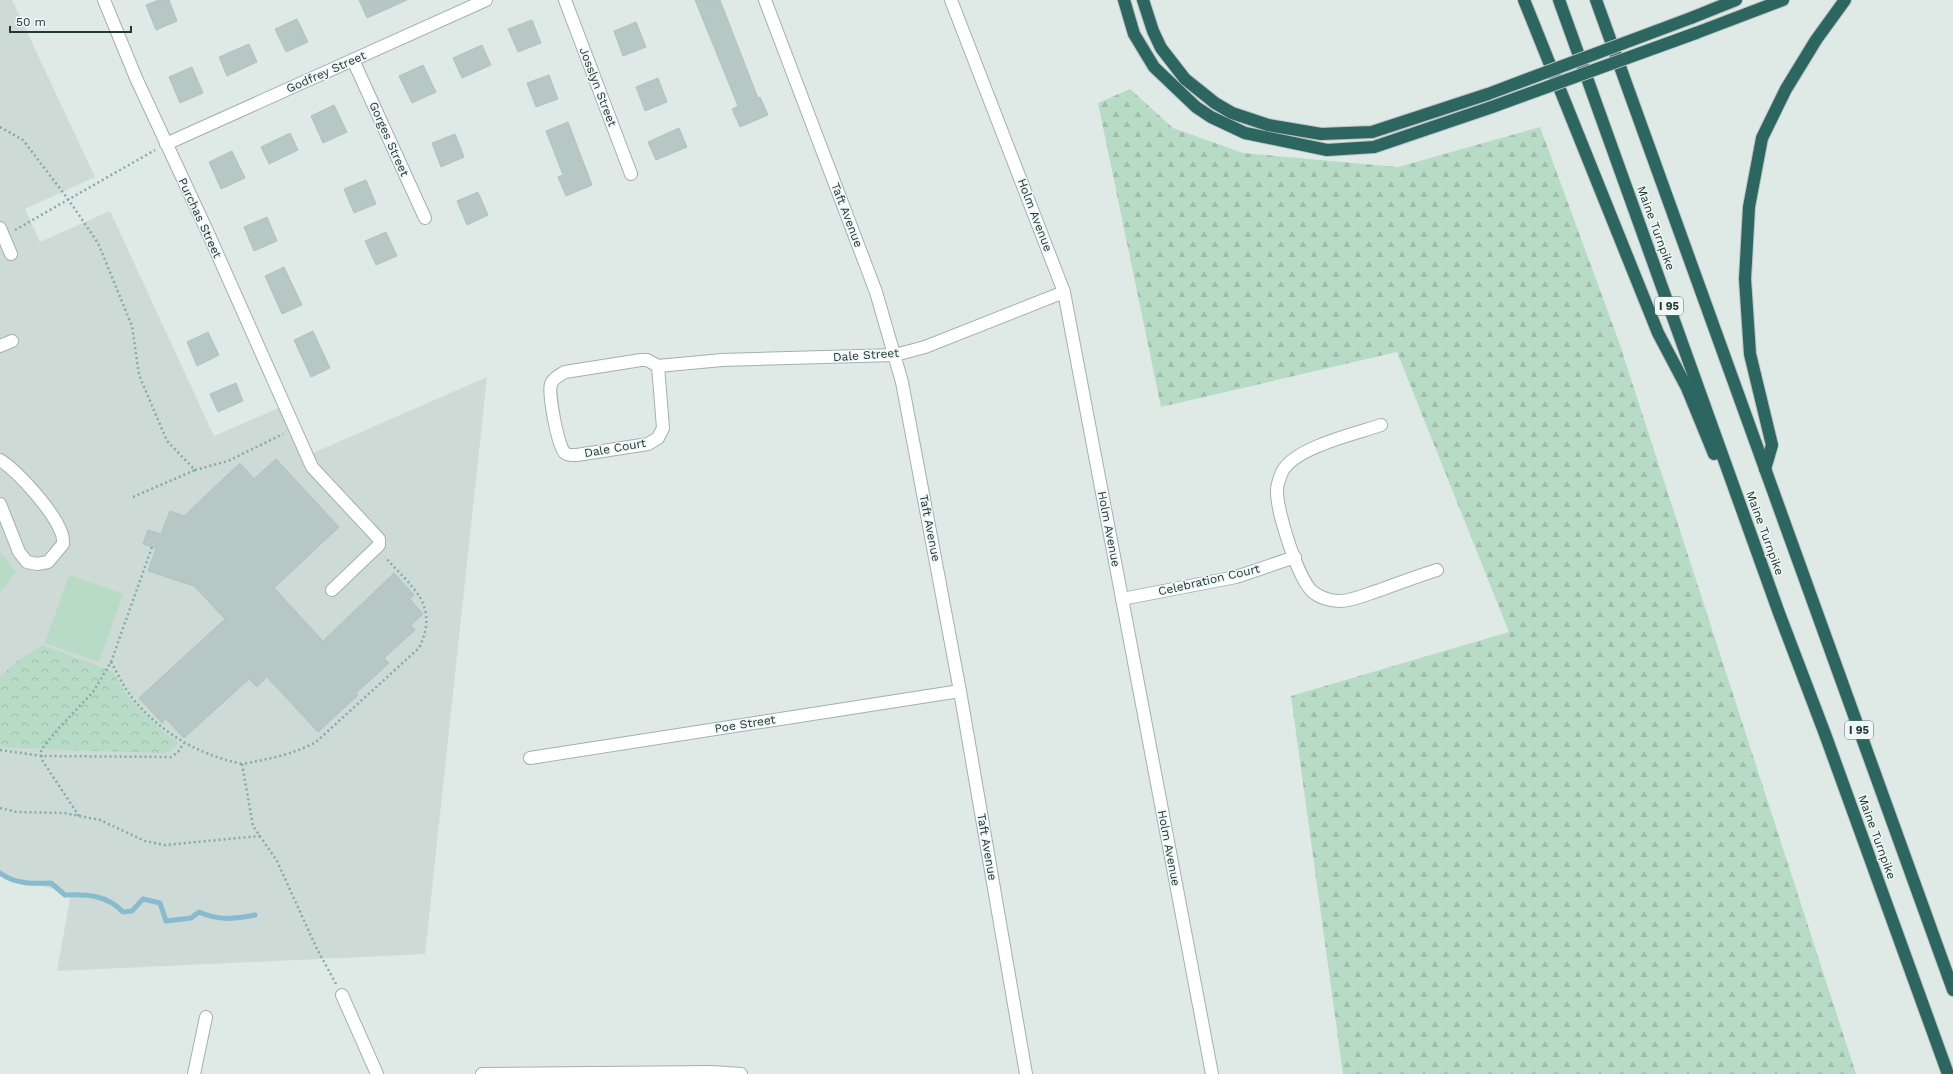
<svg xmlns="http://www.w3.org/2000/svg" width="1953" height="1074" viewBox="0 0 1953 1074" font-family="'Work Sans',sans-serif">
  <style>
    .built { fill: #cddad5 }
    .forest { fill: url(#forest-firs) }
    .park { fill: url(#park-crowns) }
    .pitch { fill: #b8dbc6 }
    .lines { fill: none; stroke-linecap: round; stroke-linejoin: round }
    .stream { stroke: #87bbcf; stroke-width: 5 }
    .building { fill: #b7c7c3; stroke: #b1c3be }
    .minor-casing { stroke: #a2b1ae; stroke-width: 14 }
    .highway-casing { stroke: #bcc4c3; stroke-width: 14 }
    .path { stroke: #80ada4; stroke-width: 2.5; stroke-dasharray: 2 3; stroke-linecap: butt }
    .minor { stroke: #fff; stroke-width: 12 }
    .highway { stroke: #2d6560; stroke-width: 12 }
    .highway-bridge-casing { stroke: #bcc4c3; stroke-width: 14; stroke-linecap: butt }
    .highway-bridge { stroke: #2d6560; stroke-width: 12 }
    .labels { text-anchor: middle; stroke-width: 3; stroke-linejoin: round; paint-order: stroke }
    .shield { fill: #eff7f4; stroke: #5e726f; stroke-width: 1 }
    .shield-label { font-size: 11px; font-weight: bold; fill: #203936 }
    .street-label { font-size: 12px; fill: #203936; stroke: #eff7f4 }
  </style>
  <defs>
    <pattern id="forest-firs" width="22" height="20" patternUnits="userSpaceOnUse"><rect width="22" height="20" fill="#b8dbc6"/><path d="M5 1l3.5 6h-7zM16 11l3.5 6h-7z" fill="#9ebdab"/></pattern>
    <pattern id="park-crowns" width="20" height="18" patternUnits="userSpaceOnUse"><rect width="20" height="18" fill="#b8dbc6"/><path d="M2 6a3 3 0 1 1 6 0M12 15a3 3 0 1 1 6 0" fill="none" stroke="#9ebdab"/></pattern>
  </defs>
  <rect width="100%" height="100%" fill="#dfeae6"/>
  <!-- built -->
  <polygon class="built" points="0,0 12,0 95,177 25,209 40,242 110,211 214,436 281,407 304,457 487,377 425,954 57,971 71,893 0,876"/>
  <!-- forest -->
  <polygon class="forest" points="1130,89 1173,128 1243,153 1398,167 1540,127 1618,339 1856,1074 1343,1074 1291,696 1509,632 1397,352 1161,407 1098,103"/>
  <!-- park -->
  <polygon class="park" points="42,645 113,672 125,693 135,704 161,730 178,742 171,751 165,753 62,750 0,747 0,677 17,661"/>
  <!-- pitch -->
  <g class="pitch">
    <polygon points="0,552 16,572 0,592"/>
    <polygon points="69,575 123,594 99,662 45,643"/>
  </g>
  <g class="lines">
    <!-- stream -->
    <path class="stream" d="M0,873C14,884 33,884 51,883L65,895C87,894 107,895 123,912L132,911L143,899L160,903L166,921L191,918L199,912C219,921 235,919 255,915"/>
  </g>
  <!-- building -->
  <g class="building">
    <polygon points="159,0 169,0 177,21 156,30 146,5"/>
    <polygon points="359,0 407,0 367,18"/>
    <polygon points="695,0 720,0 758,98 760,97 768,115 740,127 732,109 738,106"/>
    <polygon points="297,19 308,42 286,52 275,29"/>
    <polygon points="532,20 541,43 518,52 508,29"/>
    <polygon points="636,22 646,47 623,56 614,31"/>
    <polygon points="249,44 257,62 227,76 219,57"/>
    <polygon points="482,45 491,65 462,78 453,58"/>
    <polygon points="423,65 436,92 412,103 399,76"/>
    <polygon points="192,67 203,93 180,103 169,77"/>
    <polygon points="549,75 558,99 536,107 527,83"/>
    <polygon points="658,78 667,102 645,111 636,87"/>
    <polygon points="334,105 347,132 323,143 311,116"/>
    <polygon points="568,122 592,185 566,196 558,177 563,175 546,131"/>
    <polygon points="679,128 687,147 656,160 648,142"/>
    <polygon points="290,133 298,150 269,164 261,147"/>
    <polygon points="455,134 464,157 441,167 432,143"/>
    <polygon points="232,151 245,178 221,189 209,162"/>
    <polygon points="366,180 376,204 354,213 344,189"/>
    <polygon points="478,192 488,215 467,225 457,201"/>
    <polygon points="267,217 277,241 254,251 244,227"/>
    <polygon points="386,232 397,256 376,265 365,241"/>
    <polygon points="284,267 302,305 282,314 265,276"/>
    <polygon points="313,331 330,368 311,377 294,340"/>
    <polygon points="208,332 219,355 197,366 187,342"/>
    <polygon points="236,383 243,401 218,412 210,394"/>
    <polygon points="276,459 339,527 274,588 323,641 394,573 414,595 410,599 423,614 411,625 415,630 384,658 389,663 356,693 358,695 318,732 267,677 257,687 249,679 184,738 166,719 162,723 139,698 225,619 194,586 148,571 156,548 143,544 148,530 161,534 170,511 184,516 240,463 254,479"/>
  </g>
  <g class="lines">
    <!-- minor casing -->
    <g class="minor-casing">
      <g id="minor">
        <polyline points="104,0 136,78 208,233 312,467 379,539 379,545 376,548 332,590"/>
        <polyline points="565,0 631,174"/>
        <polyline points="765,0 876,292 902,382 960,691 1026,1074"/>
        <polyline points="951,0 1064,292 1212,1074"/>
        <polyline points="353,60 425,218"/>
        <polyline points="166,144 486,0"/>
        <polyline points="0,228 11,254"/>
        <polyline points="0,346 12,341"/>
        <path d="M641,360H647L658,366L663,428L658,438L648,444L577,455C573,455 569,456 565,453C558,448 548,393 551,384C553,378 560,375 565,372Z"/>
        <polyline points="658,366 722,360 895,355 925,347 1064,292"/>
        <path d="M1381,425C1355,434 1295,447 1282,472C1280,477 1277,485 1277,490C1276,509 1298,580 1313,592C1319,597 1330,601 1339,601C1353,601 1367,594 1380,590C1399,583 1418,576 1437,570"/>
        <path d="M0,460C18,471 54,512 61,532C63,535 63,540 63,544L48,562L37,564L27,562L19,552L0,504"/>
        <polyline points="1122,599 1236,577 1295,557"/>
        <polyline points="530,758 960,691"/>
        <polyline points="342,995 377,1074"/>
        <polyline points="194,1074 206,1017"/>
        <polyline points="482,1074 712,1072 741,1074"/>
      </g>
    </g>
    <!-- highway casing -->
    <g class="highway-casing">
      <g id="highway">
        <polyline points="1124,0 1134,34 1154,67 1196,107 1211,117 1245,133 1327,150 1374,147 1492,107"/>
        <polyline points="1143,0 1153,31 1161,48 1185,79 1215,103 1232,113 1268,125 1321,134 1372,132 1488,94"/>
        <polyline points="1524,0 1658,333 1687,388 1714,454"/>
        <polyline points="1559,0 1779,613 1825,734 1948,1074"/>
        <polyline points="1596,0 1953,990"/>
        <polyline points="1691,18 1736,0"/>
        <polyline points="1696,33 1783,0"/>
        <polyline points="1765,469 1772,445 1750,354 1745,279 1749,207 1762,138 1786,89 1816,40 1845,0"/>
      </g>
    </g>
    <!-- path -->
    <g class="path">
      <polyline points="0,127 23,140 68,199 98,243 132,326 139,375 167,441 195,470 228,461 283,434"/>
      <polyline points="15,230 155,150"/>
      <polyline points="133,497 195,470"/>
      <path d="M111,662C118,674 124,688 133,699C163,734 197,754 242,764"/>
      <polyline points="0,750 42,756 171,757 178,752 184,743"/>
      <polyline points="0,808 17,812 64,813 100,820 145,841 165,845 260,836"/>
      <polyline points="79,816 42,760 41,750 58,729 93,692 111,662 152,547"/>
      <path d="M336,984L316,947L277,861L253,826L242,764C268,759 292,755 316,742L419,648C440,604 412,588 385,557"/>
    </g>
    <!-- minor -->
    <use href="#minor" class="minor"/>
    <!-- highway -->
    <use href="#highway" class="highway"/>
    <!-- highway-bridge casing -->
    <g class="highway-bridge-casing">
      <g id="highway-bridge">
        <polyline points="1488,94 1691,18"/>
        <polyline points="1492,107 1696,33"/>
      </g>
    </g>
    <!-- highway-bridge -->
    <use href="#highway-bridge" class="highway-bridge"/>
  </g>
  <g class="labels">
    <!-- shield labels -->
    <g class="shield">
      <rect x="1655" y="297" width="28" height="18" rx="3"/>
      <rect x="1845" y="721" width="28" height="18" rx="3"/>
    </g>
    <g class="shield-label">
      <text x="1669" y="310">I 95</text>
      <text x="1859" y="734">I 95</text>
    </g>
    <!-- street labels -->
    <g class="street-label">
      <text transform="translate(326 72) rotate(-24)" y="4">Godfrey Street</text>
      <text transform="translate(598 87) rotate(69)" y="4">Josslyn Street</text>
      <text transform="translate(389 139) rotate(66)" y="4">Gorges Street</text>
      <text transform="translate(847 215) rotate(69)" y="4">Taft Avenue</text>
      <text transform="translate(1035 215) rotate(69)" y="4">Holm Avenue</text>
      <text transform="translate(200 218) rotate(65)" y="4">Purchas Street</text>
      <text transform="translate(1656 228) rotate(70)" y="4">Maine Turnpike</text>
      <text transform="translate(866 355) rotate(-4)" y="4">Dale Street</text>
      <text transform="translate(615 448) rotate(-10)" y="4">Dale Court</text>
      <text transform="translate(930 528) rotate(79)" y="4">Taft Avenue</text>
      <text transform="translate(1109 529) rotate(79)" y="4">Holm Avenue</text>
      <text transform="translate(1765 533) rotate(70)" y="4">Maine Turnpike</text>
      <text transform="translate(1209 580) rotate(-13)" y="4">Celebration Court</text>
      <text transform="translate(745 724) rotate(-9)" y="4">Poe Street</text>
      <text transform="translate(1877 837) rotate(70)" y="4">Maine Turnpike</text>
      <text transform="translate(987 847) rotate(80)" y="4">Taft Avenue</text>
      <text transform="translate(1169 848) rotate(79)" y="4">Holm Avenue</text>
    </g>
  </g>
  <!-- scale -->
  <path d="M10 26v6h121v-6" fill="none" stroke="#203936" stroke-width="2"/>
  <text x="16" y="26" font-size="12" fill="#203936" stroke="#eff7f4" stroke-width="3" paint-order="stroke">50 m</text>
</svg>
